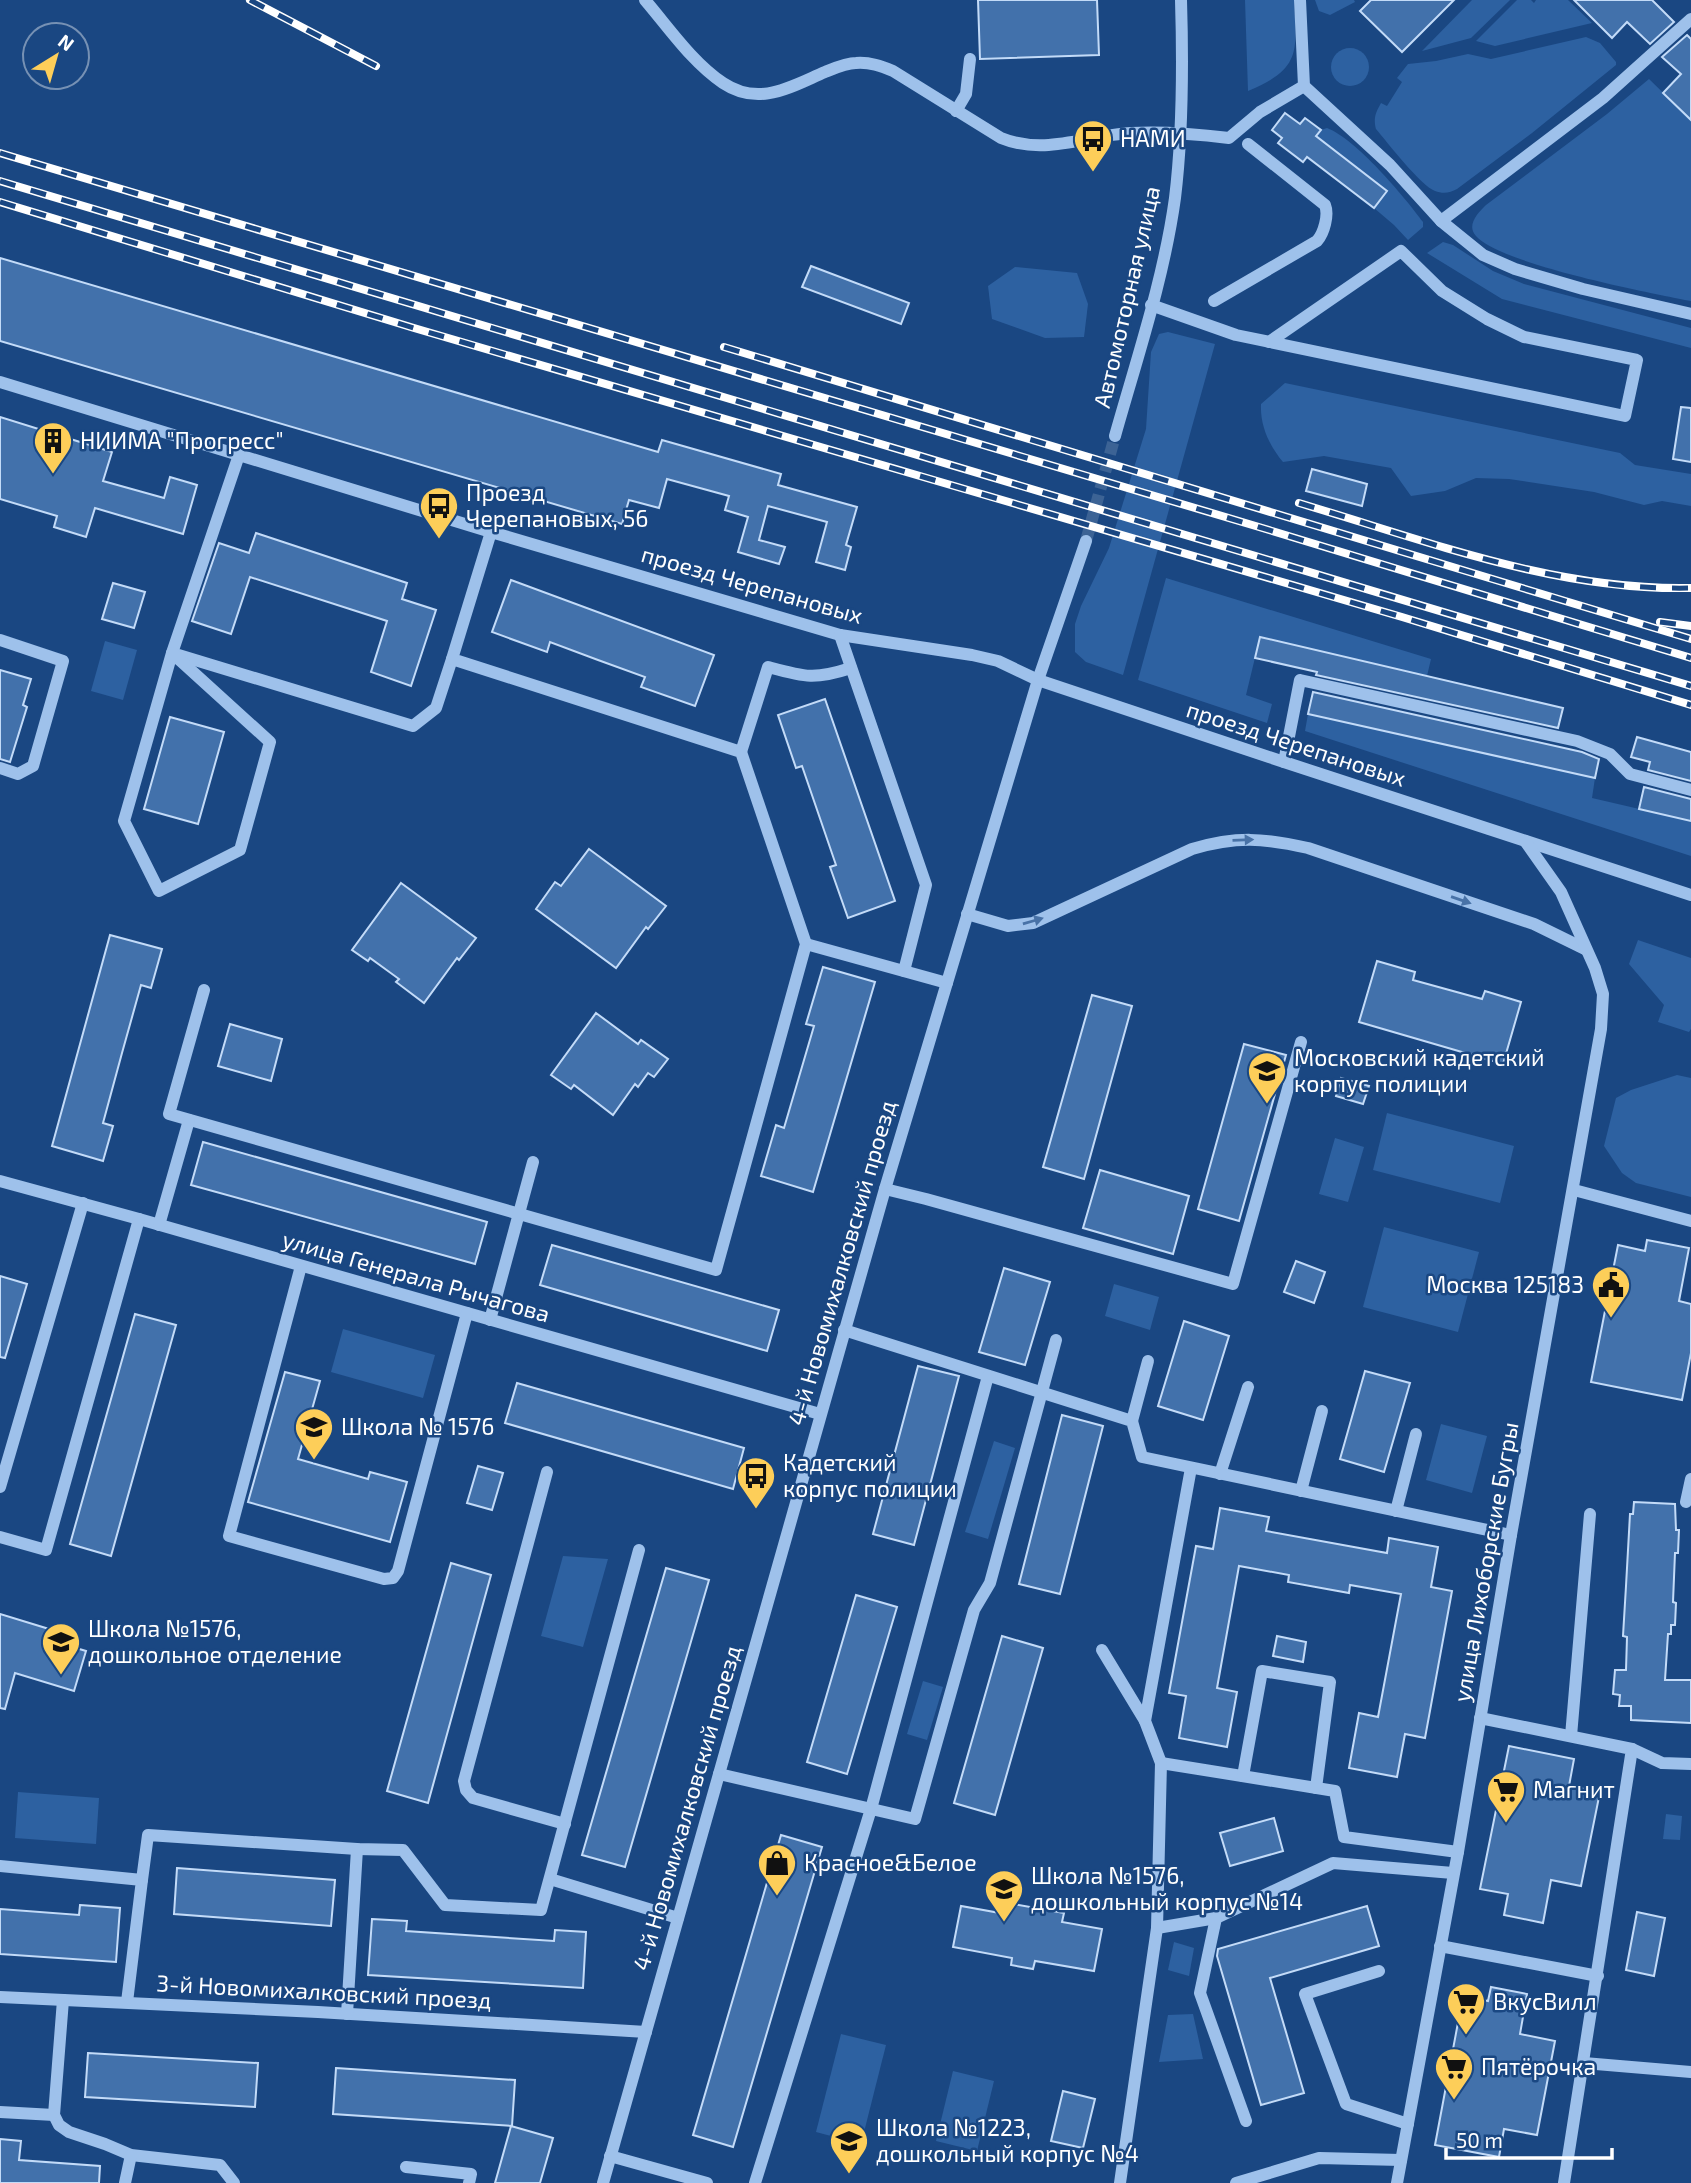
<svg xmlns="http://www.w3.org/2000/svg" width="1691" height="2183" viewBox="0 0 1691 2183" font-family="'Exo 2',sans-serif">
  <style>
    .green { fill: #2d61a1 }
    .building { fill: #4271ab; stroke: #c3dbf8; stroke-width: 2 }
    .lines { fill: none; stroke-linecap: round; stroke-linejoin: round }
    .minor-tunnel { stroke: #3c6395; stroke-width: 12; stroke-dasharray: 12 6; stroke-linecap: butt }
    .minor { stroke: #9ec1eb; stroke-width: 12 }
    .rail-casing { stroke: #fff; stroke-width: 8 }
    .rail { stroke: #1a4782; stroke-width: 5; stroke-dasharray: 16; stroke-linecap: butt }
    .oneway { fill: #4872a7 }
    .labels { text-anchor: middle; stroke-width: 5; stroke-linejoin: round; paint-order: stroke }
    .poi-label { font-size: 23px; fill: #fff; stroke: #1a4782; text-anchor: start }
    .street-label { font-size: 23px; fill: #fff; stroke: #1a4782 }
  </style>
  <rect width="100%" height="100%" fill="#1a4782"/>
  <!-- green -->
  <g class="green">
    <path d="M1245,0H1294C1297,52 1301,69 1248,91Z"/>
    <polygon points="1315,0 1354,0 1355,2 1330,15 1319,11"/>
    <polygon points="1472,0 1510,0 1471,38 1422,51"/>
    <polygon points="1517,0 1531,0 1534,3 1536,0 1568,0 1592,23 1495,46 1476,41"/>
    <path d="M1586,37L1600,43L1616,62V65L1532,133L1457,189C1450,193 1443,194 1435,191C1421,186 1387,142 1376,129C1373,118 1376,112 1381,103L1387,106L1402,82L1397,78L1408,64L1436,61L1468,54L1491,59Z"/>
    <circle cx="1350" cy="67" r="19"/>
    <path d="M1649,79L1691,120V301C1650,293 1500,264 1476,236C1466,225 1478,213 1486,205L1607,114Z"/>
    <path d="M1327,128C1356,139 1404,196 1423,222V227L1408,240L1394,225L1374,208L1387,190L1316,136L1321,130Z"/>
    <polygon points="1443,242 1453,245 1493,271 1524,284 1691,328 1691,348 1502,299 1427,253"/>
    <polygon points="1015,267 1077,273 1088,304 1084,337 1045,338 992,319 988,286"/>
    <polygon points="1168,332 1215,344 1123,675 1086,662 1075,652 1075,624 1081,606 1109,548 1146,429 1151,352 1159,334"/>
    <path d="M1285,383L1620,453L1635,465L1691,474V506L1662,501L1644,505L1594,492L1509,479L1476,478L1445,491L1411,496L1391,468L1324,456L1283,462C1269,445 1260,426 1261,404Z"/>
    <polygon points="1166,578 1431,659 1427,676 1260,637 1246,695 1272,704 1267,723 1138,680"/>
    <polygon points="105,641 137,650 123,700 91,691"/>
    <polygon points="1308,714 1595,778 1592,798 1691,821 1691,856 1305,731"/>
    <polygon points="1638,940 1691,958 1691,1029 1689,1032 1658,1022 1664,1005 1629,964"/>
    <polygon points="1677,1075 1691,1078 1691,1197 1636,1183 1622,1173 1604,1146 1616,1098 1631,1090"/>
    <polygon points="1387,1113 1514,1146 1500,1203 1373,1170"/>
    <polygon points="1335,1138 1364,1147 1348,1202 1319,1194"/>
    <polygon points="1384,1227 1479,1252 1458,1332 1363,1307"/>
    <polygon points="1114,1284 1159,1297 1150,1330 1105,1316"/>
    <polygon points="343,1329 435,1355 423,1398 331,1372"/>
    <polygon points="1441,1424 1487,1436 1472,1493 1426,1480"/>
    <polygon points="994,1441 1015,1448 988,1539 965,1532"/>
    <polygon points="563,1556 608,1559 583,1647 541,1636"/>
    <polygon points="923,1681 943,1687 927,1740 907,1734"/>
    <polygon points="18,1792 99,1798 96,1844 15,1838"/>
    <polygon points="1666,1814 1682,1816 1680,1840 1663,1839"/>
    <polygon points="1174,1942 1194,1948 1189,1976 1168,1970"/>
    <polygon points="1193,2014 1203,2059 1159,2062 1168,2015"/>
    <polygon points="841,2034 886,2045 861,2144 816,2132"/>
    <polygon points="953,2071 994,2081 977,2151 936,2141"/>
  </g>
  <!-- building -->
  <g class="building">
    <polygon points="978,0 1097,0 1099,55 980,59"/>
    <polygon points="1371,0 1454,0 1402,52 1360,11"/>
    <polygon points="1574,0 1652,0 1674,22 1650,44 1627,22 1612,38"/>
    <polygon points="1687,35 1691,39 1691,120 1663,93 1681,74 1662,57"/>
    <polygon points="1285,113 1300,124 1305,118 1321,130 1316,136 1387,191 1374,208 1307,157 1303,162 1278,143 1282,138 1272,130"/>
    <polygon points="0,258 658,452 662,440 781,474 778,485 857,507 846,545 851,547 845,570 816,562 827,522 768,506 759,540 785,547 779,564 738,552 748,517 725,510 729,496 667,479 659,508 629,500 622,524 0,341"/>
    <polygon points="811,266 909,303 901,324 802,287"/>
    <polygon points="1681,407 1691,408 1691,462 1673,459"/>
    <polygon points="0,417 112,452 103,481 164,498 170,477 197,485 183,534 95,508 86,537 54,527 57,516 0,499"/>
    <polygon points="1312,469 1367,484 1362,506 1306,491"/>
    <polygon points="256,533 407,583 402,599 436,610 411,686 371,672 387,621 250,577 231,634 192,621 219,543 249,553"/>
    <polygon points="511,580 714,655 695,706 641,687 645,677 598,660 550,642 547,652 492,632"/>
    <polygon points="113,583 145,592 134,628 102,619"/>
    <polygon points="1260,637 1563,708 1558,728 1316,675 1317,672 1255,658"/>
    <polygon points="0,670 31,679 23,705 27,707 10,762 0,759"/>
    <polygon points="1313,692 1582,752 1599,759 1595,778 1308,714"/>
    <polygon points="825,699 895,901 848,918 830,867 836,865 802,766 796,768 778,715"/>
    <polygon points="170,717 224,732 198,824 144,809"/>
    <polygon points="1637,737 1691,752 1691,781 1648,770 1650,762 1631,757"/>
    <polygon points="1644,787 1691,799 1691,821 1639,809"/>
    <polygon points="589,849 666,906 648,929 646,927 616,968 536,909 555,882 561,886"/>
    <polygon points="401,883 476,938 459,960 457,958 424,1003 396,982 399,979 370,958 368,961 352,950"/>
    <polygon points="110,935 162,949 151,988 141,985 122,1053 103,1123 113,1126 103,1161 52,1146"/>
    <polygon points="1377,961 1415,972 1413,980 1482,999 1485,991 1521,1002 1503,1064 1359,1022"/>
    <polygon points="823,967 875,982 813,1192 761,1176 776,1125 784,1128 814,1026 806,1024"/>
    <polygon points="1092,995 1132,1006 1084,1179 1043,1167"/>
    <polygon points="596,1013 638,1044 641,1040 668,1059 654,1077 648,1073 638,1087 635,1084 613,1115 574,1085 571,1089 551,1075"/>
    <polygon points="230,1024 282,1039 271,1081 218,1066"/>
    <polygon points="1244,1044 1286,1055 1239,1221 1198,1209"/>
    <polygon points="1341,1078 1369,1086 1363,1104 1336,1096"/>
    <polygon points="203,1142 487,1222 475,1264 191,1185"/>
    <polygon points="1100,1170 1189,1196 1173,1254 1083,1228"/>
    <polygon points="1647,1240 1689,1248 1679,1301 1691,1304 1691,1353 1682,1400 1591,1382 1618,1245 1645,1251"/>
    <polygon points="552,1245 779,1310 767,1351 540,1285"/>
    <polygon points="1296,1261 1325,1272 1314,1303 1284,1292"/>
    <polygon points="1004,1268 1050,1282 1025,1365 979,1352"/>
    <polygon points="0,1276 27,1284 5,1358 0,1357"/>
    <polygon points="135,1314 176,1325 111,1556 70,1544"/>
    <polygon points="1184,1321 1229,1336 1203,1420 1158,1406"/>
    <polygon points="918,1366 959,1376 914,1545 873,1534"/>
    <polygon points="1365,1371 1410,1383 1384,1472 1340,1459"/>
    <polygon points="285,1372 320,1381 298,1459 368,1479 370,1472 407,1482 390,1542 248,1502"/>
    <polygon points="517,1383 744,1448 733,1489 505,1423"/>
    <polygon points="1062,1415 1103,1426 1060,1594 1019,1584"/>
    <polygon points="478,1466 503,1473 492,1510 467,1503"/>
    <polygon points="1634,1502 1675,1504 1676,1530 1679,1530 1678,1553 1675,1553 1673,1602 1676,1603 1675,1625 1671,1625 1671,1634 1668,1634 1665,1680 1691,1680 1691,1723 1631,1720 1631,1706 1619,1706 1620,1695 1613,1694 1615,1670 1626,1670 1627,1637 1623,1636 1626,1586 1630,1514 1633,1514"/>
    <polygon points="1220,1508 1269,1517 1266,1531 1387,1553 1389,1538 1438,1547 1431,1587 1452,1591 1425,1738 1405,1734 1397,1777 1349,1768 1359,1713 1378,1717 1401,1594 1350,1585 1349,1593 1288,1582 1289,1575 1239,1566 1217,1688 1237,1692 1227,1747 1179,1738 1186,1696 1169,1693 1196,1546 1213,1549"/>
    <polygon points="451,1563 491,1575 428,1803 387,1791"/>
    <polygon points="666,1568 709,1580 625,1867 582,1855"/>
    <polygon points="856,1595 897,1607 847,1774 807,1762"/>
    <polygon points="0,1614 49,1629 46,1639 86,1651 74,1691 15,1673 5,1709 0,1708"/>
    <polygon points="1002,1636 1043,1648 995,1815 954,1803"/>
    <polygon points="1277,1636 1306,1642 1303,1662 1273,1656"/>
    <polygon points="1509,1746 1574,1759 1569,1786 1600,1792 1581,1886 1551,1880 1543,1923 1504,1915 1508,1894 1480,1889"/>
    <polygon points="1274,1818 1283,1851 1230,1866 1220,1833"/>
    <polygon points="781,1835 822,1847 733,2147 693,2135"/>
    <polygon points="177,1868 335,1880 331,1926 174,1914"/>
    <polygon points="1002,1902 1064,1913 1062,1922 1102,1929 1094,1971 1035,1961 1033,1969 1011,1965 1012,1958 953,1947 961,1906 1000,1913"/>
    <polygon points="80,1905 120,1908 116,1962 0,1954 0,1909 79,1915"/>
    <polygon points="1367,1906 1379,1946 1270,1978 1304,2093 1261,2105 1217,1956 1218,1949"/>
    <polygon points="1637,1912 1665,1918 1654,1976 1626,1970"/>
    <polygon points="372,1919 407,1921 406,1931 554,1941 555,1930 586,1932 583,1988 368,1975"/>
    <polygon points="1491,1987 1527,1994 1520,2034 1555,2041 1537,2135 1504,2129 1499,2157 1435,2145 1463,1996 1488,2001"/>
    <polygon points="88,2053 258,2063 255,2107 85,2097"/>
    <polygon points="336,2068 515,2080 512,2126 333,2114"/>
    <polygon points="1063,2091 1095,2099 1083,2148 1051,2141"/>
    <polygon points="511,2126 553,2138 540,2183 495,2183"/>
    <polygon points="0,2139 21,2141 19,2160 100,2166 99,2183 0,2183"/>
  </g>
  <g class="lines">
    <!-- minor-tunnel -->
    <polyline class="minor-tunnel" points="1086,541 1115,436"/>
    <!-- minor -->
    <g class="minor">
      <path d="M645,0C669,28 692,62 723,83C759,107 790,87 825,72C835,68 846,63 856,63C870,62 881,66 893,71L1001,138C1045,156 1087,135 1131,133C1164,131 1197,134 1229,138L1260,112L1304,86"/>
      <polyline points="1300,0 1304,86 1390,165 1441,221 1483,255 1515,269 1583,289 1691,314"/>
      <polyline points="956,111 966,94 970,59"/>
      <polyline points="1441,221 1603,98 1691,19"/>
      <path d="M1214,301L1317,241C1324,233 1329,215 1325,205L1248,144"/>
      <polyline points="1151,305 1236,335 1625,416 1637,360 1524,337 1487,319 1442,291 1401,251 1269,342"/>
      <polyline points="0,382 491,532 840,635 972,655 998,661 1038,680 1284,762 1691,895"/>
      <path d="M1115,436C1137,358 1164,278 1175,198C1183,132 1183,66 1181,0"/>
      <polyline points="239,455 172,653 413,726 436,708 452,659"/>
      <polyline points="840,635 926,885 904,971"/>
      <polyline points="0,640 63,661 33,766 18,774 0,768"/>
      <polygon points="172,653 270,742 240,850 159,891 124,821"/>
      <path d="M741,752L768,667C805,677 814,680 851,668"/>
      <polyline points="1284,762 1300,680 1577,741 1610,754 1630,774 1691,790"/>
      <path d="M967,914L1008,926L1033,923L1192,849C1237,836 1263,838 1308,848L1534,924L1585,949"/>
      <polyline points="806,944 947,983"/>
      <polyline points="204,990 169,1114 716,1270 806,944 741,752 452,659 491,532"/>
      <polyline points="0,1181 139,1219 820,1414"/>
      <polyline points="885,1189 926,1199 1233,1284 1301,1042"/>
      <polyline points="1574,1190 1691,1221"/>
      <polyline points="159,1225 189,1120"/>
      <polyline points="301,1266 229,1536 384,1579 393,1578 398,1571 467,1313"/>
      <polyline points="490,1320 533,1162"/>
      <polyline points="844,1330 1132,1421 1142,1457 1511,1535"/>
      <polyline points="1132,1421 1148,1361"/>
      <polyline points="547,1472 464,1781 466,1790 473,1798 565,1824"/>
      <polyline points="1220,1474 1248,1387"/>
      <polyline points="0,1487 83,1203"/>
      <polyline points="1301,1491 1322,1411"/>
      <polyline points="1686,1502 1691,1479"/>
      <polyline points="1396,1511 1416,1434"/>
      <polyline points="0,1537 46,1550 139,1219"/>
      <polyline points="1102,1650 1145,1721"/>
      <polyline points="1480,1718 1632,1749 1564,2183"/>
      <polyline points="1571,1736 1590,1514"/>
      <polyline points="1632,1749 1662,1763 1691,1764"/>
      <polyline points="1161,1763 1335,1791 1344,1837 1458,1852"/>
      <polyline points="719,1774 915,1819 974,1610 990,1583 1056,1340"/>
      <polyline points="1243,1776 1262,1671 1330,1682 1316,1788"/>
      <polyline points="0,1866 142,1880 127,2002"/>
      <polyline points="550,1879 678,1918"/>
      <polyline points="142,1880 148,1835 357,1849 403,1850 445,1905 541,1910 639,1550"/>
      <polyline points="1157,1928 1216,1918"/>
      <polyline points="1440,1946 1598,1976"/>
      <polyline points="1379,1971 1305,1994 1346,2104 1408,2124"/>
      <polyline points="0,1997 318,2012 646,2032"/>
      <polyline points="63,2000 54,2115 59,2125 69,2132 105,2144 131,2155 220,2165 234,2183"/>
      <polyline points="347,2014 357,1849"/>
      <polyline points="1584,2063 1691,2072"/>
      <polyline points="0,2112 54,2115"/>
      <polyline points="1246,2121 1200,1993 1216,1918 1333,1863 1453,1873"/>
      <polyline points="610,2156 707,2183"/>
      <polyline points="406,2167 471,2174 469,2183"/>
      <polyline points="125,2183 131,2155"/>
      <polyline points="603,2183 885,1189 1038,680 1086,541"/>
      <polyline points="755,2183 871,1809 988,1376"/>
      <polyline points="1120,2183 1157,1928 1161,1763 1145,1721 1191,1468"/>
      <polyline points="1236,2183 1319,2158 1401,2160"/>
      <polyline points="1397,2183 1458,1852 1511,1535 1601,1029 1603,994 1595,968 1561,892 1525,841"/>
    </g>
    <!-- rail casing -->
    <g class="rail-casing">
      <g id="rail">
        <polyline points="250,0 376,66"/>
        <polyline points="0,153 1259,527 1691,658"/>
        <polyline points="0,181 1691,686"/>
        <polyline points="0,202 414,328 1402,617 1691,705"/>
        <polyline points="724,347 1691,639"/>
        <path d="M1299,503C1427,541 1556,591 1691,588"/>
        <polyline points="1660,622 1691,626"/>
      </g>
    </g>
    <!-- rail -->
    <use href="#rail" class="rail"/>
  </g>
  <!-- one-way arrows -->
  <defs><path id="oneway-solid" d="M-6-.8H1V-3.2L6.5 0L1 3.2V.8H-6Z" transform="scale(1.75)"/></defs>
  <g class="oneway">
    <use href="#oneway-solid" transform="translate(1243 840) rotate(-2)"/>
    <use href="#oneway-solid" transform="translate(1461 900) rotate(19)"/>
    <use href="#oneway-solid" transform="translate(1033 921) rotate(-16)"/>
  </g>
  <!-- icons -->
  <defs>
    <g id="bus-pin" transform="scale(2.0125)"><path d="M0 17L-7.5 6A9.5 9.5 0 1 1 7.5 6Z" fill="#fdce59" stroke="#1a4782"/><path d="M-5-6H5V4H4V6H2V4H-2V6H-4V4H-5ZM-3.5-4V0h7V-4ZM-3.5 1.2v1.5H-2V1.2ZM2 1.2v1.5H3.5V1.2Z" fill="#111"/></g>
    <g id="building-pin" transform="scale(2.0125)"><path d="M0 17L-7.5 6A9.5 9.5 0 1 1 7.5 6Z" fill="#fdce59" stroke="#1a4782"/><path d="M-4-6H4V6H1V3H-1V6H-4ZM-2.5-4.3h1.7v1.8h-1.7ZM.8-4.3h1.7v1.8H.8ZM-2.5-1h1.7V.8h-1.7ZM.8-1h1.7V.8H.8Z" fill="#111"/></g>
    <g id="school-pin" transform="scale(2.0125)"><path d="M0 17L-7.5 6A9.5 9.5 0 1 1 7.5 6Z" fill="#fdce59" stroke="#1a4782"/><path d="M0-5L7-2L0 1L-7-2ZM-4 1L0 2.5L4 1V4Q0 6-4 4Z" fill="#111"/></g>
    <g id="civic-pin" transform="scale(2.0125)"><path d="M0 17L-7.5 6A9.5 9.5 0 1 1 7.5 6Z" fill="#fdce59" stroke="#1a4782"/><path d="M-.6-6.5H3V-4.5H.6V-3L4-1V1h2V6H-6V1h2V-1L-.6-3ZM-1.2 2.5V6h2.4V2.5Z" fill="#111"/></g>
    <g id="supermarket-pin" transform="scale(2.0125)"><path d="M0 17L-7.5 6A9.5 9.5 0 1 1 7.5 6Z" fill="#fdce59" stroke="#1a4782"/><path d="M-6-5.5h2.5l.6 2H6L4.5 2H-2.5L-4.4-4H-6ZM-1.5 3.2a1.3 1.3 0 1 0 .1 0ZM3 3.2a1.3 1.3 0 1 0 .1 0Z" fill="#111"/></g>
    <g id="shop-pin" transform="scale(2.0125)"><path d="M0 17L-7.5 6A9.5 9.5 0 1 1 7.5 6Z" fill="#fdce59" stroke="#1a4782"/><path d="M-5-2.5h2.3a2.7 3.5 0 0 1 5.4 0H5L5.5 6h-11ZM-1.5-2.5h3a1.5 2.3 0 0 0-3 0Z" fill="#111"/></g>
  </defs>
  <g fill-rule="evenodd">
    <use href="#bus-pin" x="1093" y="139"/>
    <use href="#building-pin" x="53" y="441"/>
    <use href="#bus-pin" x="439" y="506"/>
    <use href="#school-pin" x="1267" y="1071"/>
    <use href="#civic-pin" x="1611" y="1285"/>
    <use href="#school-pin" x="314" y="1427"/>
    <use href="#bus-pin" x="756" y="1476"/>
    <use href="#school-pin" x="61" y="1642"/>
    <use href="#supermarket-pin" x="1506" y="1790"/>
    <use href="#shop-pin" x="777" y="1863"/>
    <use href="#school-pin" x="1004" y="1889"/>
    <use href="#supermarket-pin" x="1466" y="2002"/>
    <use href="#supermarket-pin" x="1454" y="2067"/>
    <use href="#school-pin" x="849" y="2141"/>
  </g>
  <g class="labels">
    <!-- poi labels -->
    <g class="poi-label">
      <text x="1120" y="147">НАМИ</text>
      <text x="80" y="449">НИИМА "Прогресс"</text>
      <text x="466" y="501">Проезд<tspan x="466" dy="26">Черепановых, 56</tspan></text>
      <text x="1294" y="1066">Московский кадетский<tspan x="1294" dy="26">корпус полиции</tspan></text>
      <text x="1584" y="1293" text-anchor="end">Москва 125183</text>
      <text x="341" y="1435">Школа № 1576</text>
      <text x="783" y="1471">Кадетский<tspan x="783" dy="26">корпус полиции</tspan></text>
      <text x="88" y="1637">Школа №1576,<tspan x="88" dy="26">дошкольное отделение</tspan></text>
      <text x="1533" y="1798">Магнит</text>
      <text x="804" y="1871">Красное&amp;Белое</text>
      <text x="1031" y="1884">Школа №1576,<tspan x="1031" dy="26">дошкольный корпус №14</tspan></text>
      <text x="1493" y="2010">ВкусВилл</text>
      <text x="1481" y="2075">Пятёрочка</text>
      <text x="876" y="2136">Школа №1223,<tspan x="876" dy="26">дошкольный корпус №4</tspan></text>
    </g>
    <!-- street labels -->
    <g class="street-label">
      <text transform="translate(1127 297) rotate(-77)" y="8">Автомоторная улица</text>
      <text transform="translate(752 585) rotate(16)" y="8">проезд Черепановых</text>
      <text transform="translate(1296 744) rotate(18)" y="8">проезд Черепановых</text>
      <text transform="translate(842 1263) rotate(-74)" y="8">4-й Новомихалковский проезд</text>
      <text transform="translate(416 1277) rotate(16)" y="8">улица Генерала Рычагова</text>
      <text transform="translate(1486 1562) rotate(-80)" y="8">улица Лихоборские Бугры</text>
      <text transform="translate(687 1808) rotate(-74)" y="8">4-й Новомихалковский проезд</text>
      <text transform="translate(324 1992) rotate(3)" y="8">3-й Новомихалковский проезд</text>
    </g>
  </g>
  <!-- north arrow -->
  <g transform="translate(56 56) rotate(37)"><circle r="33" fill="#1a4782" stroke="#7691b4" stroke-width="2"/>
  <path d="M0-5L12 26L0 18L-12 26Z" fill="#fdce59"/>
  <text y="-10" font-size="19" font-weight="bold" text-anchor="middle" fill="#ffffff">N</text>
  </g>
  <!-- scale -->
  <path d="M1446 2148v10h166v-10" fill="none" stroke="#ffffff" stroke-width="3.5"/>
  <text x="1456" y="2148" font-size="21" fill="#ffffff" stroke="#1a4782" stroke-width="5" paint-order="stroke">50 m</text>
</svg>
